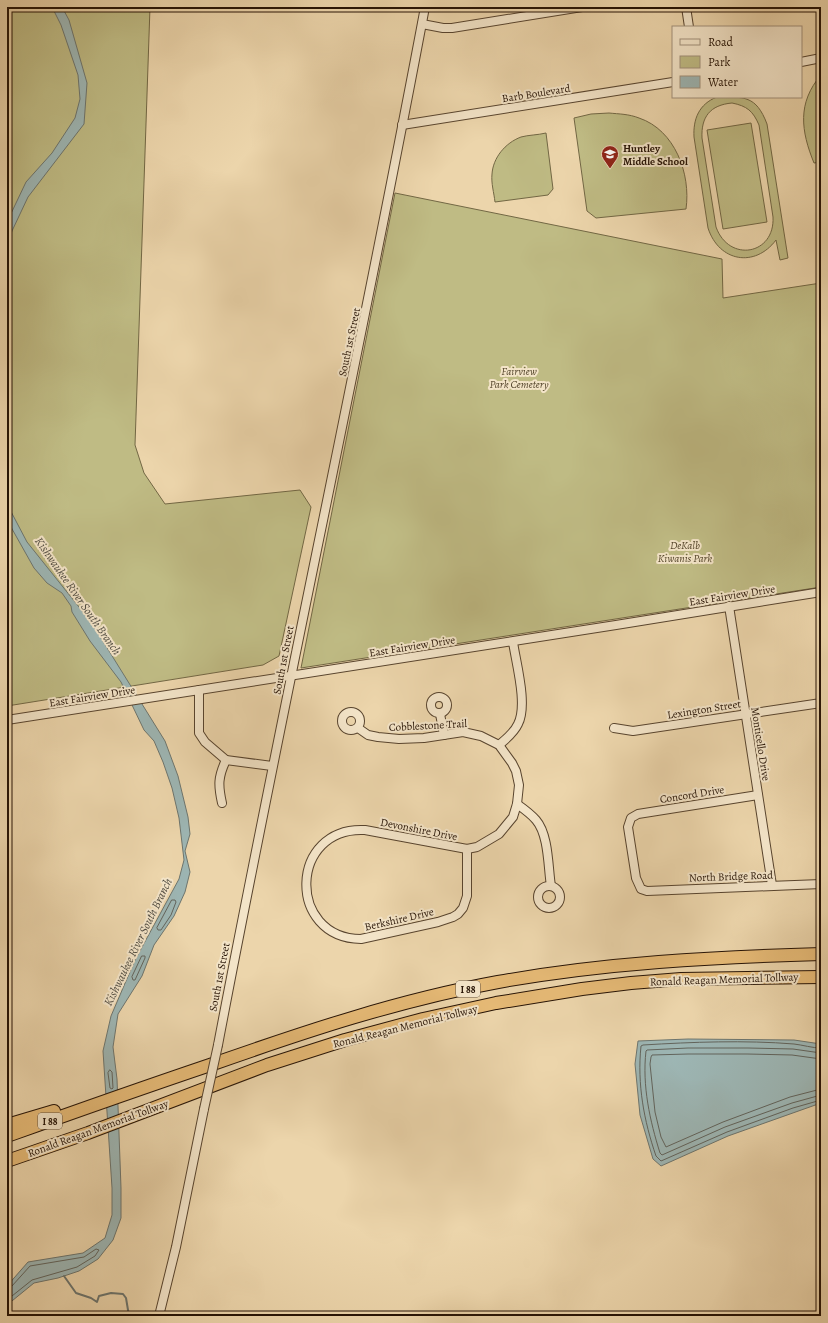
<svg xmlns="http://www.w3.org/2000/svg" width="828" height="1323" viewBox="0 0 828 1323" font-family="Alegreya,serif">
  <style>
    .green { fill: #bfbb84; stroke: #726744; fill-rule: evenodd }
    .water { fill: #9db6b4; stroke: #6d756e }
    .lines { fill: none; stroke-linecap: round; stroke-linejoin: round }
    .shore { stroke: #62645c; stroke-width: 1 }
    .stream { stroke: #6d756e; stroke-width: 2 }
    .minor-casing { stroke: #58442e; stroke-width: 10 }
    .highway-casing { stroke: #261305; stroke-width: 14 }
    .minor { stroke: #f3e4c8; stroke-width: 8 }
    .highway { stroke: #e6ba76; stroke-width: 12 }
    .minor-bridge-casing { stroke: #58442e; stroke-width: 10; stroke-linecap: butt }
    .minor-bridge { stroke: #f3e4c8; stroke-width: 8 }
    .labels { text-anchor: middle; stroke-width: 4; stroke-linejoin: round; paint-order: stroke }
    .shield { fill: #f3e4c8; stroke: #645240; stroke-width: 1 }
    .shield-label { font-size: 10px; font-weight: bold; fill: #261305 }
    .street-label { font-size: 11px; fill: #261305; stroke: #f3e4c8 }
    .poi-label { font-size: 11px; font-weight: bold; fill: #261305; stroke: #f3e4c8; text-anchor: start }
    .park-label { font-size: 11px; font-style: italic; fill: #54452b; stroke: #f3e4c8 }
    .water-label { font-size: 12px; font-style: italic; fill: #504c42; stroke: #f3e4c8 }
  </style>
  <rect width="100%" height="100%" fill="#ecd5ab"/>
  <filter id="stains"><feTurbulence type="fractalNoise" baseFrequency=".005" numOctaves="4"/><feColorMatrix values="0 0 0 0 .2 0 0 0 0 .09 0 0 0 0 .02 0 0 0 .5 -.17"/></filter>
  <radialGradient id="worn" r=".72"><stop offset=".6" stop-color="#630" stop-opacity="0"/><stop offset="1" stop-color="#630" stop-opacity=".3"/></radialGradient>
  <!-- green -->
  <g class="green">
    <polygon points="7,7 150,7 135,445 144,473 165,504 300,490 311,507 279,656 263,665 7,706"/>
    <path d="M821,75V162L814,163C801,131 797,103 821,75Z"/>
    <path d="M717,97C744,97 756,95 767,124L788,258L780,260L776,240C755,268 719,262 708,228L694,137C693,119 699,104 717,97ZM732,103C747,106 753,111 759,125L773,217C775,255 729,263 716,227L702,138C701,117 710,105 732,103Z"/>
    <path d="M609,113C619,114 629,114 639,118C675,130 691,174 686,209L596,218L587,211L574,118L591,114Z"/>
    <polygon points="751,123 767,222 723,229 707,130"/>
    <path d="M546,133L553,189L548,195L495,202C494,193 491,183 492,174C493,158 505,143 521,137C528,135 538,135 546,133Z"/>
    <polygon points="395,193 722,259 723,298 821,283 821,587 301,668"/>
  </g>
  <!-- water -->
  <g class="water">
    <polygon points="52,7 62,7 69,20 87,83 84,124 28,197 12,231 7,248 7,222 26,182 52,153 75,118 80,99 78,75 61,25"/>
    <polygon points="7,504 27,542 91,622 165,741 178,776 188,817 190,834 185,851 190,872 185,892 174,916 154,945 142,976 118,1014 113,1047 117,1079 121,1188 121,1218 113,1240 98,1259 79,1271 58,1278 34,1283 7,1305 7,1286 28,1262 83,1253 105,1238 112,1215 112,1188 103,1051 111,1016 135,960 179,879 184,860 179,818 172,788 163,762 154,741 144,730 121,682 90,641 72,612 71,606 62,593 47,583 34,568 7,520"/>
    <polygon points="688,1039 794,1040 821,1044 821,1103 728,1136 661,1166 653,1159 640,1115 635,1064 638,1041"/>
  </g>
  <g class="lines">
    <!-- shore -->
    <g class="shore">
      <polygon points="172,900 175,900 176,902 171,915 161,930 158,930 157,928"/>
      <polygon points="142,956 145,956 145,958 135,980 133,980 132,977"/>
      <path d="M821,1048C812,1048 803,1045 794,1044C745,1040 692,1042 643,1045L641,1046C637,1084 644,1121 656,1156L661,1161L727,1132L793,1108L821,1100"/>
      <path d="M821,1053L793,1049L748,1048H688L647,1050L646,1051C642,1086 650,1121 660,1153L662,1155L725,1127L792,1103L821,1095"/>
      <polyline points="821,1059 792,1055 747,1054 688,1054 652,1055 651,1057 650,1064 655,1112 661,1137 666,1147 723,1122 790,1097 821,1089"/>
      <polygon points="110,1070 112,1072 113,1088 112,1089 110,1088 108,1073"/>
      <polyline points="7,1288 12,1286 30,1266 84,1257 96,1249 99,1250 95,1256 77,1267 32,1280 7,1300"/>
    </g>
    <!-- stream -->
    <polyline class="stream" points="64,1276 76,1293 91,1298 97,1302 99,1296 111,1293 123,1294 126,1298 129,1316"/>
    <!-- minor casing -->
    <g class="minor-casing">
      <g id="minor">
        <polyline points="686,7 689,27"/>
        <polyline points="422,24 443,28 452,28 582,7"/>
        <polyline points="801,62 821,58"/>
        <polyline points="402,125 673,82"/>
        <polyline points="729,606 772,885"/>
        <polyline points="199,690 199,733 205,742 226,760"/>
        <circle cx="439" cy="705" r="8"/>
        <circle cx="351" cy="721" r="9"/>
        <polyline points="440,714 444,735"/>
        <polyline points="7,720 616,625 821,592"/>
        <path d="M358,728L368,735L378,737L399,739L424,738L463,732L481,736L499,745L512,763L516,771L519,785L517,804L513,817L499,834L477,847L467,849L365,830C289,826 286,938 361,939L438,922L453,917L458,914L463,908L467,896V849"/>
        <polyline points="614,728 633,731 821,703"/>
        <path d="M499,745C506,739 514,733 518,724C528,705 516,663 513,642"/>
        <polyline points="758,795 638,814 631,818 628,827 636,878 641,889 647,891 821,884"/>
        <path d="M222,803C218,785 218,777 226,760L272,766"/>
        <path d="M517,804C524,809 531,814 536,820C549,835 548,868 551,886"/>
        <circle cx="549" cy="897" r="11"/>
        <path d="M218,1045C284,698 360,354 425,7"/>
        <polyline points="159,1316 176,1247 204,1109"/>
      </g>
    </g>
    <!-- highway casing -->
    <g class="highway-casing">
      <g id="highway">
        <polyline points="7,1125 54,1111"/>
        <path d="M7,1136C74,1112 142,1088 210,1065C304,1032 399,1000 498,982C604,963 713,957 821,954"/>
        <polyline points="7,1161 88,1133 267,1065 345,1040 423,1019 496,1003 582,989 631,983 681,979 821,977"/>
      </g>
    </g>
    <!-- minor -->
    <use href="#minor" class="minor"/>
    <!-- highway -->
    <use href="#highway" class="highway"/>
    <!-- minor-bridge casing -->
    <g class="minor-bridge-casing">
      <polyline id="minor-bridge" points="204,1109 218,1045"/>
    </g>
    <!-- minor-bridge -->
    <use href="#minor-bridge" class="minor-bridge"/>
  </g>
  <!-- icons -->
  <defs>
    <g id="school-pin" transform="scale(0.9)"><path d="M0 17L-7.5 6A9.5 9.5 0 1 1 7.5 6Z" fill="#8f2418" stroke="#f3e4c8"/><path d="M0-5L7-2L0 1L-7-2ZM-4 1L0 2.5L4 1V4Q0 6-4 4Z" fill="#fff"/></g>
  </defs>
  <g fill-rule="evenodd">
    <use href="#school-pin" x="610" y="154"/>
  </g>
  <g class="labels">
    <!-- shield labels -->
    <g class="shield">
      <rect x="456" y="981" width="24" height="16" rx="3"/>
      <rect x="38" y="1113" width="24" height="16" rx="3"/>
    </g>
    <g class="shield-label">
      <text x="468" y="993">I 88</text>
      <text x="50" y="1125">I 88</text>
    </g>
    <!-- street labels -->
    <g class="street-label">
      <text transform="translate(536 93) rotate(-9)" y="4">Barb Boulevard</text>
      <text transform="translate(349 342) rotate(-78)" y="4">South 1st Street</text>
      <text transform="translate(732 595) rotate(-9)" y="4">East Fairview Drive</text>
      <text transform="translate(412 646) rotate(-9)" y="4">East Fairview Drive</text>
      <text transform="translate(283 660) rotate(-79)" y="4">South 1st Street</text>
      <text transform="translate(92 696) rotate(-9)" y="4">East Fairview Drive</text>
      <text transform="translate(704 709) rotate(-9)" y="4">Lexington Street</text>
      <text transform="translate(428 725) rotate(-3)" y="4">Cobblestone Trail</text>
      <text transform="translate(761 744) rotate(81)" y="4">Monticello Drive</text>
      <text transform="translate(692 794) rotate(-9)" y="4">Concord Drive</text>
      <text transform="translate(419 829) rotate(11)" y="4">Devonshire Drive</text>
      <text transform="translate(731 876) rotate(-2)" y="4">North Bridge Road</text>
      <text transform="translate(399 919) rotate(-13)" y="4">Berkshire Drive</text>
      <text transform="translate(219 977) rotate(-79)" y="4">South 1st Street</text>
      <text transform="translate(724 979) rotate(-2)" y="4">Ronald Reagan Memorial Tollway</text>
      <text transform="translate(405 1026) rotate(-14)" y="4">Ronald Reagan Memorial Tollway</text>
      <text transform="translate(98 1128) rotate(-20)" y="4">Ronald Reagan Memorial Tollway</text>
    </g>
    <!-- poi labels -->
    <g class="poi-label">
      <text x="623" y="152">Huntley<tspan x="623" dy="13">Middle School</tspan></text>
    </g>
    <!-- park labels -->
    <g class="park-label">
      <text x="519" y="375">Fairview<tspan x="519" dy="13">Park Cemetery</tspan></text>
      <text x="685" y="549">DeKalb<tspan x="685" dy="13">Kiwanis Park</tspan></text>
    </g>
    <!-- water labels -->
    <g class="water-label">
      <text transform="translate(78 596) rotate(55)" y="4">Kishwaukee River South Branch</text>
      <text transform="translate(138 942) rotate(-64)" y="4">Kishwaukee River South Branch</text>
    </g>
  </g>
  <!-- margin -->
  <rect width="828" height="1323" fill="none" stroke="#ecd5ab" stroke-width="24"/>
  <rect x="8" y="8" width="812" height="1307" fill="none" stroke="#261305" stroke-width="2"/>
  <rect x="12" y="12" width="804" height="1299" fill="none" stroke="#261305"/>
  <!-- legend -->
  <rect x="672" y="26" width="130" height="72" fill="#f3e4c8" stroke="#a1907a"/>
  <rect x="680" y="39" width="20" height="6" fill="#f3e4c8" stroke="#a1907a"/>
  <text x="708" y="46" font-size="12" fill="#261305">Road</text>
  <rect x="680" y="56" width="20" height="12" fill="#bfbb84" stroke="#a1907a"/>
  <text x="708" y="66" font-size="12" fill="#261305">Park</text>
  <rect x="680" y="76" width="20" height="12" fill="#9db6b4" stroke="#a1907a"/>
  <text x="708" y="86" font-size="12" fill="#261305">Water</text>
  <rect width="100%" height="100%" filter="url(#stains)"/>
  <rect width="100%" height="100%" fill="url(#worn)"/>
</svg>
